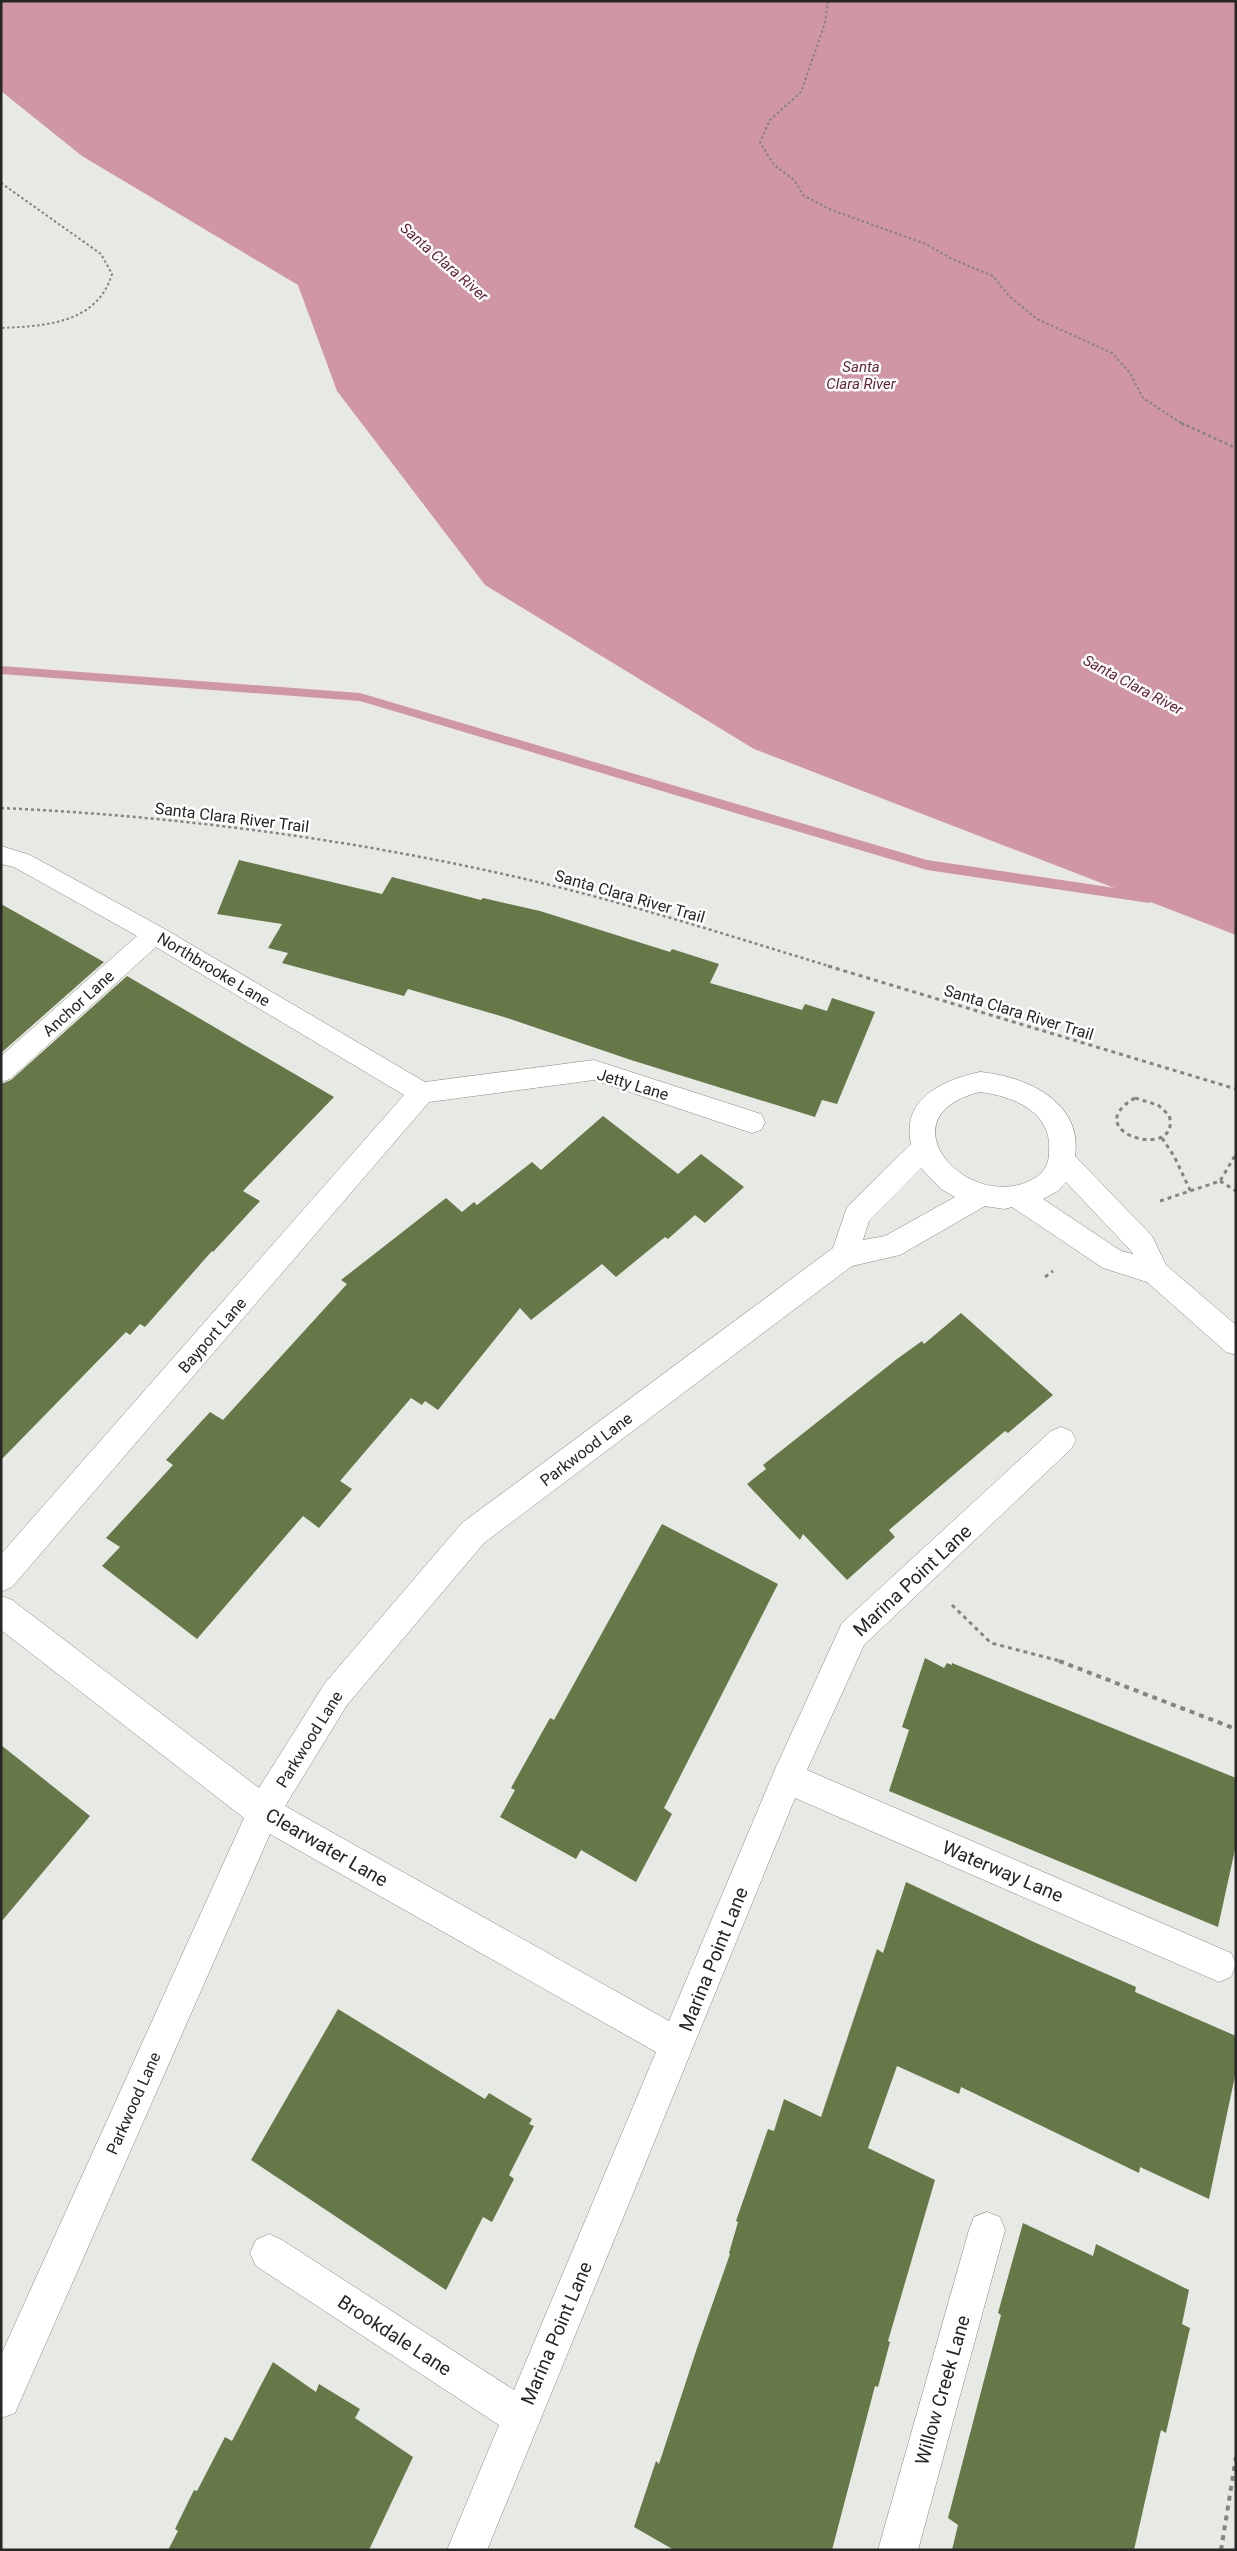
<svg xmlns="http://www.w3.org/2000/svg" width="1237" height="2551" viewBox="0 0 1237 2551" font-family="Roboto,sans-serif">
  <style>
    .water { fill: #d096a3 }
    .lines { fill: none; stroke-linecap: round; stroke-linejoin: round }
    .stream { fill: #d096a3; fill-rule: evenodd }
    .building { fill: #667748 }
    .street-casing { stroke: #868983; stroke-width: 1 }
    .path-far3 { stroke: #838581; stroke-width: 2; stroke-dasharray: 2.5 2.5; stroke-linecap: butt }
    .path-far2 { stroke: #838581; stroke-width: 2.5; stroke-dasharray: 3 3; stroke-linecap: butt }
    .path-far1 { stroke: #838581; stroke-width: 3; stroke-dasharray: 4 4; stroke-linecap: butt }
    .path { stroke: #838581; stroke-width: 4; stroke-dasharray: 5 5; stroke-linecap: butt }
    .street { fill: #fff; fill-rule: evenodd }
    .labels { text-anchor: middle; stroke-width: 5; stroke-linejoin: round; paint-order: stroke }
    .far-water-label { font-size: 15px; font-style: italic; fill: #662137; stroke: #fff }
    .street-label { font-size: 16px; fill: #262725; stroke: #fff }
    .near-street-label { font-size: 19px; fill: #262725; stroke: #fff }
  </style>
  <rect width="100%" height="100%" fill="#e7eae4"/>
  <!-- water -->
  <polygon class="water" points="1,1 1236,1 1236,935 754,749 485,585 337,391 298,285 82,156 1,91"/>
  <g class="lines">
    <!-- stream -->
    <polygon class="stream" points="1,666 360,693 927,860 1149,893 1156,898 1149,903 927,870 360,701 1,674"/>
  </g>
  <!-- building -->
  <g class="building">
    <polygon points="239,860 382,894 392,877 481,900 483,898 540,911 670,952 672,949 719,964 710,983 802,1010 805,1004 827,1011 832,998 875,1012 837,1104 822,1100 815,1117 631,1060 504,1017 408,989 404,996 282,963 288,953 268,948 282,924 217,914"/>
    <polygon points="1,904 104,962 1,1053"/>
    <polygon points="127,976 334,1097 243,1191 260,1201 213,1252 212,1251 145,1327 140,1324 130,1335 126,1332 1,1460 1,1084 11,1080"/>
    <polygon points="603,1116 678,1174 701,1154 744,1187 705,1223 695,1215 668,1239 665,1237 616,1277 602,1264 531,1320 520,1308 438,1410 425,1401 422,1405 411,1398 340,1481 352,1489 319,1528 303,1516 197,1639 102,1566 120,1547 106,1538 173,1465 166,1460 210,1412 223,1420 347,1284 341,1280 446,1198 462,1212 474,1202 477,1205 532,1162 541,1170"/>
    <polygon points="961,1313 1053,1395 1008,1433 1005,1431 889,1530 895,1537 847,1580 803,1534 800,1540 747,1484 766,1469 763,1465 897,1359 922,1341 924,1344"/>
    <polygon points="662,1524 778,1584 664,1808 672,1814 636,1882 581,1850 576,1859 500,1817 515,1790 511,1788 550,1718 554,1720"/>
    <polygon points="925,1658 944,1668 947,1663 952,1665 952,1663 1236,1778 1236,1845 1218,1927 889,1791 909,1730 902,1727"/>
    <polygon points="1,1745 90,1816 1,1922"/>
    <polygon points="906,1882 1036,1943 1136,1987 1135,1992 1236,2036 1236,2071 1209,2199 1140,2167 1139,2173 961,2087 959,2094 897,2066 868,2148 935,2180 888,2341 890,2342 878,2387 875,2386 832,2550 674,2550 634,2527 656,2461 659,2464 697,2348 730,2254 729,2253 738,2222 736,2221 768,2129 774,2131 784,2099 821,2117 877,1949 883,1953"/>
    <polygon points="338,2009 485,2099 489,2093 532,2119 529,2124 534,2126 509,2175 514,2179 492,2222 483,2217 446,2290 251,2160"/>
    <polygon points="1023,2223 1093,2256 1096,2244 1189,2290 1182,2324 1190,2328 1166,2433 1161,2430 1134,2550 952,2550 958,2525 948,2518 1001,2315 998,2313"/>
    <polygon points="273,2362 316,2392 319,2384 360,2409 355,2418 413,2457 369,2550 168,2550 178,2531 175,2529 194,2490 197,2491 225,2437 232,2441"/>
  </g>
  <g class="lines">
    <!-- street casing -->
    <g class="street-casing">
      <g id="street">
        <polygon points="1,846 30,855 163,928 425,1082 594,1060 761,1114 765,1122 761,1130 752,1133 594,1080 429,1102 12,1587 1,1592 1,1554 404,1095 156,947 10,1079 1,1082 1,1056 137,936 14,867 1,864"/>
        <path d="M980,1072C1025,1076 1083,1101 1075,1156L1152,1236L1166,1265L1236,1325V1355L1226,1352L1147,1282L1103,1268L1012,1207L1004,1209L985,1206L900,1255L852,1266L484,1543L347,1705L285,1806L669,2021L776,1767L842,1623L1051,1431L1061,1427L1071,1431L1076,1440L1071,1449L864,1645L807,1770L1231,1953L1236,1964L1231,1977L1219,1982L795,1798L487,2550H447L499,2425L256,2266L250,2253L256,2240L269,2234L282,2240L514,2390L656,2052L270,1834L15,2413L1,2418V2355L244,1818L1,1630V1596L12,1600L259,1788L325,1683L462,1523L833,1248L847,1207L911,1144C901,1098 943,1080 980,1072ZM980,1092C1013,1096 1053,1112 1049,1152C1049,1163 1045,1172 1035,1178C969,1217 880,1116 980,1092ZM921,1168L941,1189L955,1197L885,1236L863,1240L869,1221ZM1066,1182L1132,1252L1133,1254L1121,1251L1043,1199L1058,1191Z"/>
        <polygon points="987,2212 1000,2217 1005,2230 918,2550 878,2550 969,2230 974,2217"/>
      </g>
    </g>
    <!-- path-far3 -->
    <g class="path-far3">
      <polyline points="828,1 825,23 801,92 770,120 760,142 774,165 794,180 803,195 829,209 926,244 952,259 993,276 1009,296 1037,319 1112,353 1130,373 1143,398 1184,425"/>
      <path d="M1,183L101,254L112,274C97,324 45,326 1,328"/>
    </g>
    <!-- path-far2 -->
    <g class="path-far2">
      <polyline points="1181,423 1236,448"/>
      <path d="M1,808C178,816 352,839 525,879C628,903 730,936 832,967"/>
    </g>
    <!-- path-far1 -->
    <g class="path-far1">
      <polyline points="828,966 1236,1089"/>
      <path d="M1135,1098L1158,1105L1169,1115C1183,1163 1075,1132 1135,1098Z"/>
      <polyline points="1162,1138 1174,1156 1191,1192"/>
      <polyline points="1220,1181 1236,1191"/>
      <polyline points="1160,1201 1220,1181 1236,1154"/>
      <polyline points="1045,1277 1053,1271"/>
      <polyline points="952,1605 991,1643 1064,1662"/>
    </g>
    <!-- path -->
    <g class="path">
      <polyline points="1059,1661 1236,1729"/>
      <polyline points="1221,2550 1236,2457"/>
    </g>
    <!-- street -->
    <use href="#street" class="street"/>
  </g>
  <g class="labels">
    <!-- far-water labels -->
    <g class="far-water-label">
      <text transform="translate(444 262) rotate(41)" y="5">Santa Clara River</text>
      <text x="861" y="372">Santa<tspan x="861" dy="17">Clara River</tspan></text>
      <text transform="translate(1133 685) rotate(28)" y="5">Santa Clara River</text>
    </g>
    <!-- street labels -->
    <g class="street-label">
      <text transform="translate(232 817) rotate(7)" y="6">Santa Clara River Trail</text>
      <text transform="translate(630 896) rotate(16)" y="6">Santa Clara River Trail</text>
      <text transform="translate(214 969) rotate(31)" y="6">Northbrooke Lane</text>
      <text transform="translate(78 1003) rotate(-42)" y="6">Anchor Lane</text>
      <text transform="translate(1019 1012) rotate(17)" y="6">Santa Clara River Trail</text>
      <text transform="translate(633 1084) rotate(17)" y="6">Jetty Lane</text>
      <text transform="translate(212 1335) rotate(-49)" y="6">Bayport Lane</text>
      <text transform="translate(586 1449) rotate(-37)" y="6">Parkwood Lane</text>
      <text transform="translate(309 1739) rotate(-58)" y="6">Parkwood Lane</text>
      <text transform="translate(133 2103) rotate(-66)" y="6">Parkwood Lane</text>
    </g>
    <!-- near-street labels -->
    <g class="near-street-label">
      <text transform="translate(912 1580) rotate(-43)" y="7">Marina Point Lane</text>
      <text transform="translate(327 1847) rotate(30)" y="7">Clearwater Lane</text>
      <text transform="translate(1003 1871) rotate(23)" y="7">Waterway Lane</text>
      <text transform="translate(713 1959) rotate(-68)" y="7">Marina Point Lane</text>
      <text transform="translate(556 2333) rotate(-67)" y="7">Marina Point Lane</text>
      <text transform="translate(395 2335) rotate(33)" y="7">Brookdale Lane</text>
      <text transform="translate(942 2390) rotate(-74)" y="7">Willow Creek Lane</text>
    </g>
  </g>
  <!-- border -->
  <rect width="1237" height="2551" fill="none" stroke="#262725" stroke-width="5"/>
</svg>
